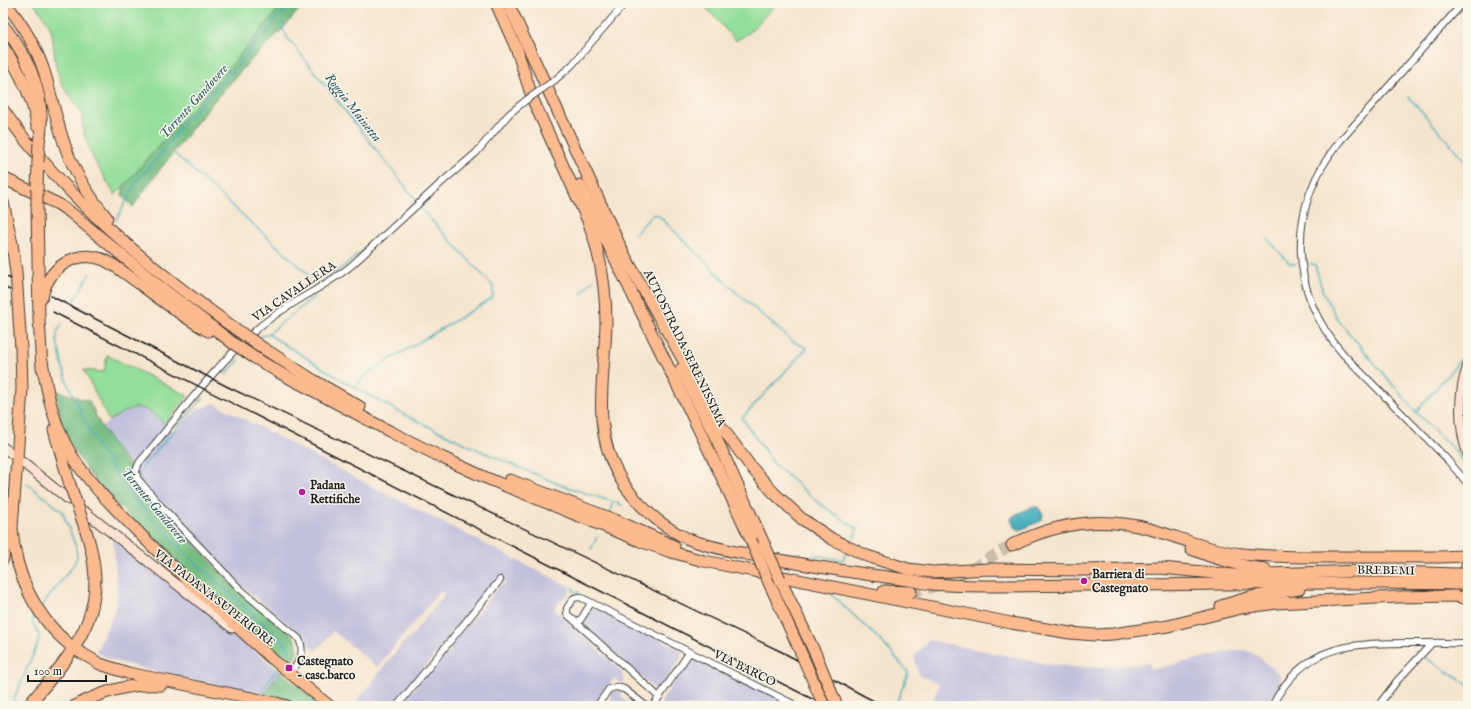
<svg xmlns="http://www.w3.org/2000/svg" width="1471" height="709" viewBox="0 0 1471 709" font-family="'IM FELL English',serif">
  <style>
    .industrial { fill: #c2c1dc }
    .green { fill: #93de9a; stroke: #587d5b }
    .forest { fill: #76bd82; stroke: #496c4f }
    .water { fill: #3eacbb; stroke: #2d646c }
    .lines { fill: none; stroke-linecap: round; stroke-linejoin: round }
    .stream { stroke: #3eacbb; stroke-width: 1.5 }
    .highway-tunnel { stroke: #cabdaa; stroke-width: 11; stroke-dasharray: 11 5.5; stroke-linecap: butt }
    .street-casing { stroke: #3d3a37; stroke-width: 8 }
    .secondary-casing { stroke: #3d3a37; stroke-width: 11 }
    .primary-casing { stroke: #3d3a37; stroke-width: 12 }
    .highway-casing { stroke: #3d3a37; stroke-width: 13 }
    .street { stroke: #fff; stroke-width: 6 }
    .secondary { stroke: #fee3d2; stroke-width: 9 }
    .primary { stroke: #fcba8e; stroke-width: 10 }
    .highway { stroke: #fcba8e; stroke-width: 11 }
    .rail { stroke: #1c1c1c; stroke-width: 1.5 }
    .street-bridge-casing { stroke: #3d3a37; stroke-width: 8; stroke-linecap: butt }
    .highway-bridge-casing { stroke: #3d3a37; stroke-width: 13; stroke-linecap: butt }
    .street-bridge { stroke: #fff; stroke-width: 6 }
    .highway-bridge { stroke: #fcba8e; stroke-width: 11 }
    .poi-dot { fill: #b5179e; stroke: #fbf7ec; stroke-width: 1.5 }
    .labels { text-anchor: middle; stroke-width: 3; stroke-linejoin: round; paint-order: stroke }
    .street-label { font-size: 12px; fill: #1c1c1c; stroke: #fbf7ec }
    .poi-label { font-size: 12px; font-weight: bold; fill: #1c1c1c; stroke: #fbf7ec; text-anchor: start }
    .water-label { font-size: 13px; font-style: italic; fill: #2b5d64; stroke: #fbf7ec }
  </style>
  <rect width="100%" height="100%" fill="#fbf7ec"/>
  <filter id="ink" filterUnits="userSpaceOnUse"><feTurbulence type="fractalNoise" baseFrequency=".025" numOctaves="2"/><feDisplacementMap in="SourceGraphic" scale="8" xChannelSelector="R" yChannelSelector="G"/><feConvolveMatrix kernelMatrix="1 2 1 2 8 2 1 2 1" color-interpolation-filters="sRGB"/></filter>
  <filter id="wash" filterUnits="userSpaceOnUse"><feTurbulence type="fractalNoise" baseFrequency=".012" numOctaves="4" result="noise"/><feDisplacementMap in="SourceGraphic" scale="16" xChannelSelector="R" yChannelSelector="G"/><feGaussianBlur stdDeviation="0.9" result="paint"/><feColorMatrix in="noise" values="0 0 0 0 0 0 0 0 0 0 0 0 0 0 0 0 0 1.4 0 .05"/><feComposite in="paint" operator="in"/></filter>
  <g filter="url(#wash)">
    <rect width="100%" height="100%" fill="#f6e5ce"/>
    <!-- industrial -->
    <g class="industrial">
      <polygon points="214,403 371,486 570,587 570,591 555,607 555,610 621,670 625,681 622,685 614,678 593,706 401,706 441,656 447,655 450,651 448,649 501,584 503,586 506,582 500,577 392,706 353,706 406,639 408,640 445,594 440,591 377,667 333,631 316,651 304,642 297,632 243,587 187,527 202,552 143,490 142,481 116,449 101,427 123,412 135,408 143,408 149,410 175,432 195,411"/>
      <polygon points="113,537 143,559 280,671 263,695 193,681 115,661 96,652 116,608 117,585"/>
      <polygon points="593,607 596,607 682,651 682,656 660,690 656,691 584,625 583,621"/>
      <polygon points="928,640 1047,664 1074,667 1100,667 1123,666 1149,663 1150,670 1237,650 1245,650 1260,657 1260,658 1279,674 1281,680 1267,706 932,706 930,705 939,686 937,683 919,675 914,657"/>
      <polygon points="693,657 792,701 797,706 664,706 662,703 662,700 690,659"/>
      <polygon points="617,690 622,692 621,697 633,706 606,706 612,699 610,694 612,691"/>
    </g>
    <!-- green -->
    <g class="green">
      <polygon points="33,3 284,3 213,87 179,123 124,186 115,195 94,160 85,138 81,112 75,102 62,85 56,67 52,33 49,25 40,11"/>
      <polygon points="702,3 777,3 750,32 736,41"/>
      <path d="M107,355L188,396L165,424C141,402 136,404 109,421L84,370L104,372Z"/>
    </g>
    <!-- forest -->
    <g class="forest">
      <polygon points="284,3 305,3 278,34 248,63 212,103 148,185 133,207 122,195 124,186 179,123 213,87"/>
      <path d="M57,391L89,401L101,426L116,449L142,481L143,490L236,588L292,635C302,648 297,655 288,667L207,595L98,485L82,463L61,427Z"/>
      <path d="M280,671L315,700L316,704L314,706C297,706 280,698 263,695Z"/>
    </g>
    <!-- water -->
    <polygon class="water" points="1033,506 1038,507 1043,514 1042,520 1039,522 1020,530 1014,527 1011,519 1013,516"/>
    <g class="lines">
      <!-- stream -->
      <g class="stream">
        <polyline points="282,10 289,3"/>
        <polyline points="282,21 284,31 287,37 416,200"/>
        <polyline points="1409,97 1468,164"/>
        <path d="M175,154L318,283C354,263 384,231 414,203L415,199"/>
        <polyline points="116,220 137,181 160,155 184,122 237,66 250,49 262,39 276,18 295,3"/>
        <polyline points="634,235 652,215 658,215 736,292 792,341 807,348 742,418 774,464 820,504 857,529 854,538"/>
        <polyline points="1268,239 1289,263 1296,264"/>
        <polyline points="1310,263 1315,265 1323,292 1338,320 1416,412 1456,452 1468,470"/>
        <polyline points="581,294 593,280"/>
        <polyline points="74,301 90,273"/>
        <polyline points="62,324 57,332 57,341 63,368 68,384 97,446 138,503 188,556 288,646 289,650 282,662"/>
        <polyline points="268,334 315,296"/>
        <polyline points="260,337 268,334 345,382 407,416 485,453 535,474 564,486 622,505"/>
        <polyline points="226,374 239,360"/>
        <polyline points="354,387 371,371 491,299 493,296 493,286 421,209"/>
        <polyline points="1416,412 1468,351"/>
        <polyline points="141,477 141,472 143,466 203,398"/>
        <polyline points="26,483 62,511 76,547 77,558 72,567 41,607"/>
        <polyline points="610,511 613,502"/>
        <polyline points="591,549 597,537"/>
        <polyline points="813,558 814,555 843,560 847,552"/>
        <polyline points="573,587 573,590 580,594"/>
        <path d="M830,593L883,643L908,672C908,675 899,697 897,701"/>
        <polyline points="1423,656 1468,685"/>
        <polyline points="752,680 796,702 798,704"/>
        <polyline points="261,695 263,689 277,669"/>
        <polyline points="11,706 38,643 39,635 32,621 35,614"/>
      </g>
    </g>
  </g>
  <g filter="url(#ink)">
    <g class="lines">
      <!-- highway-tunnel -->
      <path class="highway-tunnel" d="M911,592C944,589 983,561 1012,545"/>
      <!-- street casing -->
      <g class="street-casing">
        <g id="street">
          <path d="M1463,3L1340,141C1286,207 1288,292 1344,355L1444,456L1468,484"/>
          <polyline points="555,80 572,65 625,3"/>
          <polyline points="578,624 591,603"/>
          <path d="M290,674C298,663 306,654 299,639L239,588L161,506L137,478L136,471L139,463C178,417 213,368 258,328C287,303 323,289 352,265L442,182L476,153L509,114L525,101"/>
          <polyline points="659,697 567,614 567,608 574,598 580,597 791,703"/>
          <polyline points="397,706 500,580"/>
          <polyline points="597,706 609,689 616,687 624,689 646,706"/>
          <polyline points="653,706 689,653"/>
          <path d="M1272,706C1307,636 1363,644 1431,643C1443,642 1456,645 1468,642"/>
          <polyline points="1378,706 1397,681 1432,643"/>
        </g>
      </g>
      <!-- secondary casing -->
      <g class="secondary-casing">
        <g id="secondary">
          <path d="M1468,365C1458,393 1458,426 1468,455"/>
          <polyline points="3,447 12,454"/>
          <polyline points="22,462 69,500"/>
          <polyline points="84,511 232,628"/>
          <path d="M1468,562C1463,572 1463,584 1468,595"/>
        </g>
      </g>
      <!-- primary casing -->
      <g class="primary-casing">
        <polyline id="primary" points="271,658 330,706"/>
      </g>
      <!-- highway casing -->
      <g class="highway-casing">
        <g id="highway">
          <path d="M5,3C21,22 36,47 44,71C53,100 58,131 70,159C79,180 92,200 107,218"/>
          <polyline points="496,3 518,52"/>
          <polyline points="508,3 626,259"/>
          <path d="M3,25C30,59 48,98 39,143"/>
          <path d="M3,47C19,70 33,97 37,126"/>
          <path d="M516,47L533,100L589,223C601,256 606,288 606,323C605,378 590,426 620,478C635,503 659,525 686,538C705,546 726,550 746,554C769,558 791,562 813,566C845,571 876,576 908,580C916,581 923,583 931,584C983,588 1036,585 1089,585C1212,585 1334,581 1457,584"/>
          <path d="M3,110C65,199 152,270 240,332"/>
          <polyline points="3,178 58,204 70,212 154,282 234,344"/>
          <path d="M580,185C635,304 697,420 751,540"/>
          <polyline points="37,189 38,162"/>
          <path d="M3,202L12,244L16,272L21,349L22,389L12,528C15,574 35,617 71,646"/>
          <polyline points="37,205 39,319 42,368"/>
          <polyline points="623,253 720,425 751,467 774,493 802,519 832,539 867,556 908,569 933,572 989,569 1086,570 1161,568 1234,575 1362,571 1457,574"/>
          <path d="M42,297C48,269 75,248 104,260C117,266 128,276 140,284C162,301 184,317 208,331"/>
          <polyline points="263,348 313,380 360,407"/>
          <polyline points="255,358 280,373 389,431 441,457 484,477 640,541 668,551 704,561 1011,623 1070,633 1095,635 1113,634 1168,626 1241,608 1277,603 1397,597 1455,596 1468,599"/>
          <path d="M42,361C47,393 54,426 71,454C89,484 116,509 140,534C183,577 227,617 271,658"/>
          <polyline points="681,369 717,440 764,544"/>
          <polyline points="54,430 70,485"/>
          <polyline points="510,480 615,520 674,546"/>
          <path d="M1012,545C1056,523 1101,516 1150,529C1181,538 1210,551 1243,554C1270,557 1298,557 1325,557C1363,557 1401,557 1440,557L1464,556L1468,555"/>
          <path d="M1191,549C1215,559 1239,566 1265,569"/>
          <polyline points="3,559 7,526"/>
          <polyline points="766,576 798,646"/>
          <polyline points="780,579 816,655"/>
          <polyline points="884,591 911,592"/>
          <polyline points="1221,606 1251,597 1299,589"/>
          <polyline points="78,651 100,664 128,673 276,703 287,706"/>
          <path d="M28,706C81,643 114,608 83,522"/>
          <path d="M75,706C101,692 131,683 161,685"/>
        </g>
      </g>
      <!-- street -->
      <use href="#street" class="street"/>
      <!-- secondary -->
      <use href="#secondary" class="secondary"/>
      <!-- primary -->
      <use href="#primary" class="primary"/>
      <!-- highway -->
      <use href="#highway" class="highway"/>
      <!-- rail -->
      <g class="rail">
        <polyline points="3,275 11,279"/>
        <polyline points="3,287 10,290"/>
        <polyline points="51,296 226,386 782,652 883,706"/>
        <polyline points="53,312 826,706"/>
      </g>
      <!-- street-bridge casing -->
      <g class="street-bridge-casing">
        <polyline id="street-bridge" points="525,101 555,80"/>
      </g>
      <!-- highway-bridge casing -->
      <g class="highway-bridge-casing">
        <g id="highway-bridge">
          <polyline points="38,162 39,143"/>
          <polyline points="37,189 37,205"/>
          <polyline points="240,332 263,348"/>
          <polyline points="234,344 255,358"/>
          <polyline points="70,485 83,522"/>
          <polyline points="751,540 766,576"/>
          <polyline points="764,544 780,579"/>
          <polyline points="1457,574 1468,574"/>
          <polyline points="1457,584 1468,584"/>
          <polyline points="798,646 824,706"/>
          <polyline points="816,655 837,706"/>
        </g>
      </g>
      <!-- street-bridge -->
      <use href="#street-bridge" class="street-bridge"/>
      <!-- highway-bridge -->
      <use href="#highway-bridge" class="highway-bridge"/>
    </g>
  </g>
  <!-- markers -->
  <g class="poi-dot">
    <circle cx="302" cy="492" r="4"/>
    <circle cx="1084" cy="581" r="4"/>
    <rect x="285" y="664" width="8" height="8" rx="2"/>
  </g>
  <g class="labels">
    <!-- street labels -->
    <g class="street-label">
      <text transform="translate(294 291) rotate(-34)" y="4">VIA CAVALLERA</text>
      <text transform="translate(685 348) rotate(64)" y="4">AUTOSTRADA SERENISSIMA</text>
      <text transform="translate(1386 570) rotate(1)" y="4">BREBEMI</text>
      <text transform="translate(215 598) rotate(38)" y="4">VIA PADANA SUPERIORE</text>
      <text transform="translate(745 668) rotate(26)" y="4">VIA BARCO</text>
    </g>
    <!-- poi labels -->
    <g class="poi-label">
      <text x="310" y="489">Padana<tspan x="310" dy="14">Rettifiche</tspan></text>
      <text x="1092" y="578">Barriera di<tspan x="1092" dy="14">Castegnato</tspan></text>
      <text x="297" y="665">Castegnato<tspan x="297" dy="14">- casc.barco</tspan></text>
    </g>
    <!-- water labels -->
    <g class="water-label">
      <text transform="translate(193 101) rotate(-48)" y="5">Torrente Gandovere</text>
      <text transform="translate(354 107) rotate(52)" y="5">Roggia Mainetta</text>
      <text transform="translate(155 505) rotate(50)" y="5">Torrente Gandovere</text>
    </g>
  </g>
  <!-- margin -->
  <rect width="1471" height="709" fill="none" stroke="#fbf7ec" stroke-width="16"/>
  <!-- scale -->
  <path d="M28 675v6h78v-6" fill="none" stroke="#1c1c1c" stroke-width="2"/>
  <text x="34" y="675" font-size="12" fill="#1c1c1c" stroke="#fbf7ec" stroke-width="3" paint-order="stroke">100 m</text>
</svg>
